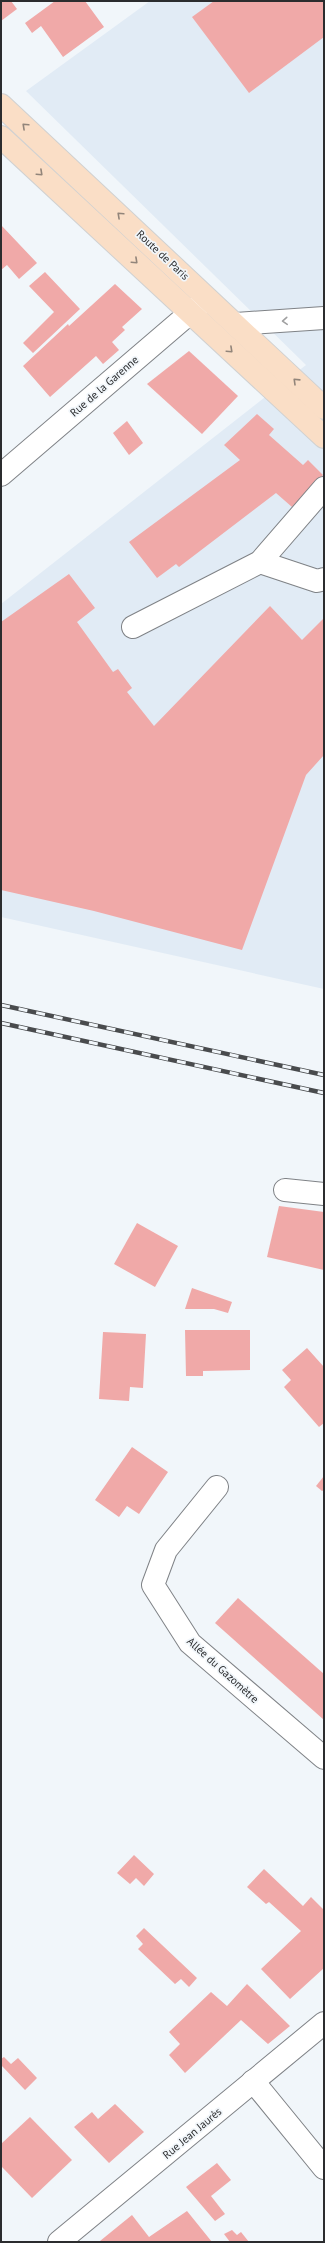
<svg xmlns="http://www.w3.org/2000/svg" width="325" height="2243" viewBox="0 0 325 2243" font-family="'PT Sans',sans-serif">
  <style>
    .built { fill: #e1ebf5 }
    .building { fill: #f0a9a8 }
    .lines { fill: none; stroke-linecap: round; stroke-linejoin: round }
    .minor-casing { stroke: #7f8286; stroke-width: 24 }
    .major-casing { stroke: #d0d1d1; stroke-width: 24 }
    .minor { stroke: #fff; stroke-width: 22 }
    .major { stroke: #fadec6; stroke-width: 22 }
    .rail-casing { stroke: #494b4d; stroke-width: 4.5 }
    .rail { stroke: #f1f6fa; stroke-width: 3; stroke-dasharray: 9; stroke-linecap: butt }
    .oneway { stroke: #92857a }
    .oneway2 { stroke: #a0a0a1 }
    .labels { text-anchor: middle; stroke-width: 3.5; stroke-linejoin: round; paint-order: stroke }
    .street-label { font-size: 11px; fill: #2b2c2e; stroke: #f1f6fa }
  </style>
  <rect width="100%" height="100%" fill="#f1f6fa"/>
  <!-- built -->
  <polygon class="built" points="150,1 324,1 324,989 1,917 1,604 306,365 26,91"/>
  <!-- building -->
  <g class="building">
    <polygon points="1,1 11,1 17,9 1,21"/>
    <polygon points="55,1 85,1 104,27 63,57 41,26 32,33 25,23"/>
    <polygon points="214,1 324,1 324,37 249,93 192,17"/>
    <polygon points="1,225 37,263 19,279 7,265 1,270"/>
    <polygon points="45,272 80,309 33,353 23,343 54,312 29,286"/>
    <polygon points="115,284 142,309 122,327 125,330 112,342 119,350 103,364 96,356 50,397 23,366 68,324 69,326"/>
    <polygon points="189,351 238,396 202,434 147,384"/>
    <polygon points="257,414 274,429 269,435 303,465 308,460 323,475 292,507 276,493 179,567 176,564 157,578 129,542 240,460 224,445"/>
    <polygon points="127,421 143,443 129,455 113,433"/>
    <polygon points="69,574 95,608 77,622 113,672 118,669 132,688 127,692 154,726 270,606 302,640 324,618 324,755 306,775 242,950 94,911 1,890 1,622"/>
    <polygon points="279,1206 324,1212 324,1270 267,1257"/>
    <polygon points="137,1223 178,1246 155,1287 114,1264"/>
    <polygon points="192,1288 232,1302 228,1313 214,1309 185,1309"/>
    <polygon points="185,1330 250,1330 250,1370 203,1371 203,1376 186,1376"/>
    <polygon points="103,1332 146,1334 143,1388 130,1387 129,1401 99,1399"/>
    <polygon points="307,1348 324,1367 324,1423 319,1427 284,1387 291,1380 282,1370"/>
    <polygon points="132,1447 168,1472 139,1514 127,1506 119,1517 95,1500"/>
    <polygon points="324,1476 324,1490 322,1491 316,1486"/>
    <polygon points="238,1598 324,1674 324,1720 215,1623"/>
    <polygon points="134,1855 154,1874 144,1886 136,1878 130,1884 117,1873"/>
    <polygon points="264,1869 303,1906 311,1897 324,1910 324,1968 290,1999 261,1969 301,1931 269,1902 266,1904 247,1887"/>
    <polygon points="144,1928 197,1978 189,1987 181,1979 175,1984 138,1949 143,1944 136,1936"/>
    <polygon points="247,1984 290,2026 268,2044 241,2020 185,2073 169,2055 180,2044 169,2032 211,1992 227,2006"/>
    <polygon points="4,2057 11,2064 18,2058 37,2078 25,2090 1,2065 1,2059"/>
    <polygon points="115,2104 144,2132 109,2163 74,2127 92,2112 98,2119"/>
    <polygon points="30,2117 72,2160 32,2198 1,2166 1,2144"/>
    <polygon points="217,2163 231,2180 211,2196 225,2214 215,2221 186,2187"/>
    <polygon points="187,2211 212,2242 100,2241 132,2215 149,2237"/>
    <polygon points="232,2230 237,2235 241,2232 249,2242 230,2242 224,2234"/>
  </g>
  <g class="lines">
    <!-- minor casing -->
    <g class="minor-casing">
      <g id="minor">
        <polyline points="236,324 324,318"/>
        <polyline points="1,475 204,301"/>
        <polyline points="260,562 317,581 324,579"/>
        <polyline points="133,627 260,562 324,488"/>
        <polyline points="285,1190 324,1194"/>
        <polyline points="217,1487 166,1550 153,1585 190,1643 324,1758"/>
        <polyline points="253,2081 324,2168"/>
        <polyline points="59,2242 324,2023"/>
      </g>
    </g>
    <!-- major casing -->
    <g class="major-casing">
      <g id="major">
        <polyline points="1,105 324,408"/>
        <polyline points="1,137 324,437"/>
      </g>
    </g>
    <!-- minor -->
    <use href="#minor" class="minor"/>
    <!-- major -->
    <use href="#major" class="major"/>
    <!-- rail casing -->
    <g class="rail-casing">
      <g id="rail">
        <polyline points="1,1005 324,1075"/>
        <polyline points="1,1023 324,1093"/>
      </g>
    </g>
    <!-- rail -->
    <use href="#rail" class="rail"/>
  </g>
  <!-- one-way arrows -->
  <defs><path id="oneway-chevron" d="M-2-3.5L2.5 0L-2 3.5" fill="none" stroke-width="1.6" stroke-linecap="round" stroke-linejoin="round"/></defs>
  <g class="oneway">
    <use href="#oneway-chevron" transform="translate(25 126) rotate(-137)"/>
    <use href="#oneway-chevron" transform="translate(40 173) rotate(43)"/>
    <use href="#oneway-chevron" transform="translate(120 215) rotate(-137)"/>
    <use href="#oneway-chevron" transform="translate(135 261) rotate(43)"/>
    <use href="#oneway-chevron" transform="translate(230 350) rotate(43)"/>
    <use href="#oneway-chevron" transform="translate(296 381) rotate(-136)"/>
  </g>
  <use class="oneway2" href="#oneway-chevron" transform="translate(285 321) rotate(176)"/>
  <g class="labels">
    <!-- street labels -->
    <g class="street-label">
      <text transform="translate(163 255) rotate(43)" y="4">Route de Paris</text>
      <text transform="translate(104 386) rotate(-41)" y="4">Rue de la Garenne</text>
      <text transform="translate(223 1670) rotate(42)" y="4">Allée du Gazomètre</text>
      <text transform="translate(192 2133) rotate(-40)" y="4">Rue Jean Jaurès</text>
    </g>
  </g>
  <!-- border -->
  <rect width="325" height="2243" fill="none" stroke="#2b2c2e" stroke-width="4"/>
</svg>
